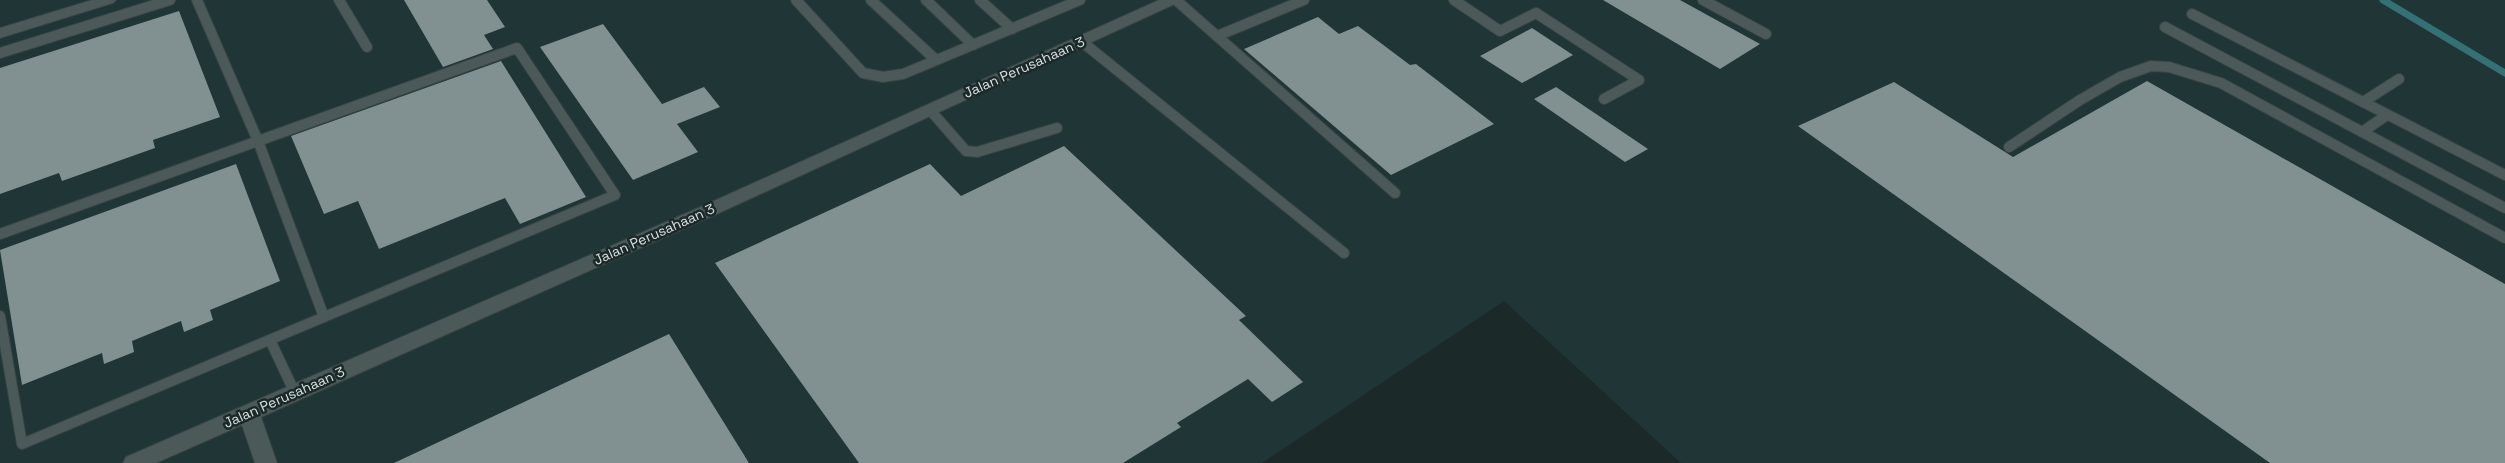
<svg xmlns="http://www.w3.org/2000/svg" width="2505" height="463" viewBox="0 0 2505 463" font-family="'Space Grotesk',sans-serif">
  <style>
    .built { fill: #203536 }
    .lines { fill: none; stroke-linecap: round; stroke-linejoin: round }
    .stream { stroke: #337174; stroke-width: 7 }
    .building { fill: #819090 }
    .service-casing { stroke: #384344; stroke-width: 12 }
    .minor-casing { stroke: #384344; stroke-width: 2 }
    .service { stroke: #4b5959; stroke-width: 10 }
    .minor { fill: #4b5959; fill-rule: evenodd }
    .labels { text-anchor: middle; stroke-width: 5; stroke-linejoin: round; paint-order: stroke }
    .street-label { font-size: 14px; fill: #d8e0e1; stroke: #1c2929 }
  </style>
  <rect width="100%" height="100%" fill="#1c2929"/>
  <!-- built -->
  <polygon class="built" points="0,0 2505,0 2505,463 1681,463 1504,301 1262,463 0,463"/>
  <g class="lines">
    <!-- stream -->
    <polyline class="stream" points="2383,0 2505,73"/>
  </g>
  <!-- building -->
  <g class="building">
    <polygon points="404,0 487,0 505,27 484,35 493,49 443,67"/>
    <polygon points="1603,0 1680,0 1760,44 1720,69"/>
    <polygon points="179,11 220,117 153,140 155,148 62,181 59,173 0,194 0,68"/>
    <polygon points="1318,17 1339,34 1358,26 1410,65 1416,64 1494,124 1391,175 1244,49"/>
    <polygon points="603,24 662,104 704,87 720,107 677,124 698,152 633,180 540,47"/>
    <polygon points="1532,28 1573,55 1522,83 1480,56"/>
    <polygon points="501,61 586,197 520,224 505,198 379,249 358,201 324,214 291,136"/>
    <polygon points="2147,81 2505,284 2505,463 2270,463 1798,126 1894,82 2013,157"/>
    <polygon points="1556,87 1648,149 1625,162 1534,99"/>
    <polygon points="1064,146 1246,316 1239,320 1303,382 1272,402 1248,379 1177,423 1181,427 1123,463 859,463 715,263 930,164 961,196"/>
    <polygon points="236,164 280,281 210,310 213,320 184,332 181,321 132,341 134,352 104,364 102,353 22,385 0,250"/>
    <polygon points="669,334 749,463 394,463"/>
  </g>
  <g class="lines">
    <!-- service casing -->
    <g class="service-casing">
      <g id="service">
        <polyline points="197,0 258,141"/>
        <polyline points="339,0 367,47"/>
        <polyline points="796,0 863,73 883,77 903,74 1080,0"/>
        <polyline points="871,0 936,60"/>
        <polyline points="926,0 973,45"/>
        <polyline points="980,0 1012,29"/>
        <polyline points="1176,0 1395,193"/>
        <polyline points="1454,0 1500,31 1536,13 1639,80 1604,99"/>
        <polyline points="1703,0 1766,34"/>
        <polyline points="2192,14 2505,175"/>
        <polyline points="2165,27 2505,208"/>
        <polyline points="1217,36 1304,0"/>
        <polyline points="1081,41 1344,253"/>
        <polygon points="517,48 615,195 324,317 258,141"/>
        <polyline points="0,53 170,0"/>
        <polyline points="2363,102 2399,79"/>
        <polyline points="930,110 966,151 977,152 1057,128"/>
        <polyline points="2362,132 2387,115"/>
        <polyline points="2009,147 2080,100 2120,77 2151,66 2169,67 2221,83 2505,238"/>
        <polyline points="0,234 258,141"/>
        <polyline points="0,316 22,444 324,317"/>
        <polyline points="270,340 295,393"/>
      </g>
    </g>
    <!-- minor casing -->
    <g class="minor-casing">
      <g id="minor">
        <polygon points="92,0 116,0 113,3 0,38 0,28"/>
        <polygon points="1159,0 1180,0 1177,3 719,213 261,417 277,463 255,463 242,425 156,463 123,463 126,457 705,205"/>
      </g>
    </g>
    <!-- service -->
    <use href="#service" class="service"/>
    <!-- minor -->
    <use href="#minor" class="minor"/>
  </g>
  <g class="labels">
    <!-- street labels -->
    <g class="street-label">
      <text transform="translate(1024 67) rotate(-24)" y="5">Jalan Perusahaan 3</text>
      <text transform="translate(654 234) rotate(-24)" y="5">Jalan Perusahaan 3</text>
      <text transform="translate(284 397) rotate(-24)" y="5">Jalan Perusahaan 3</text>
    </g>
  </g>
</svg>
